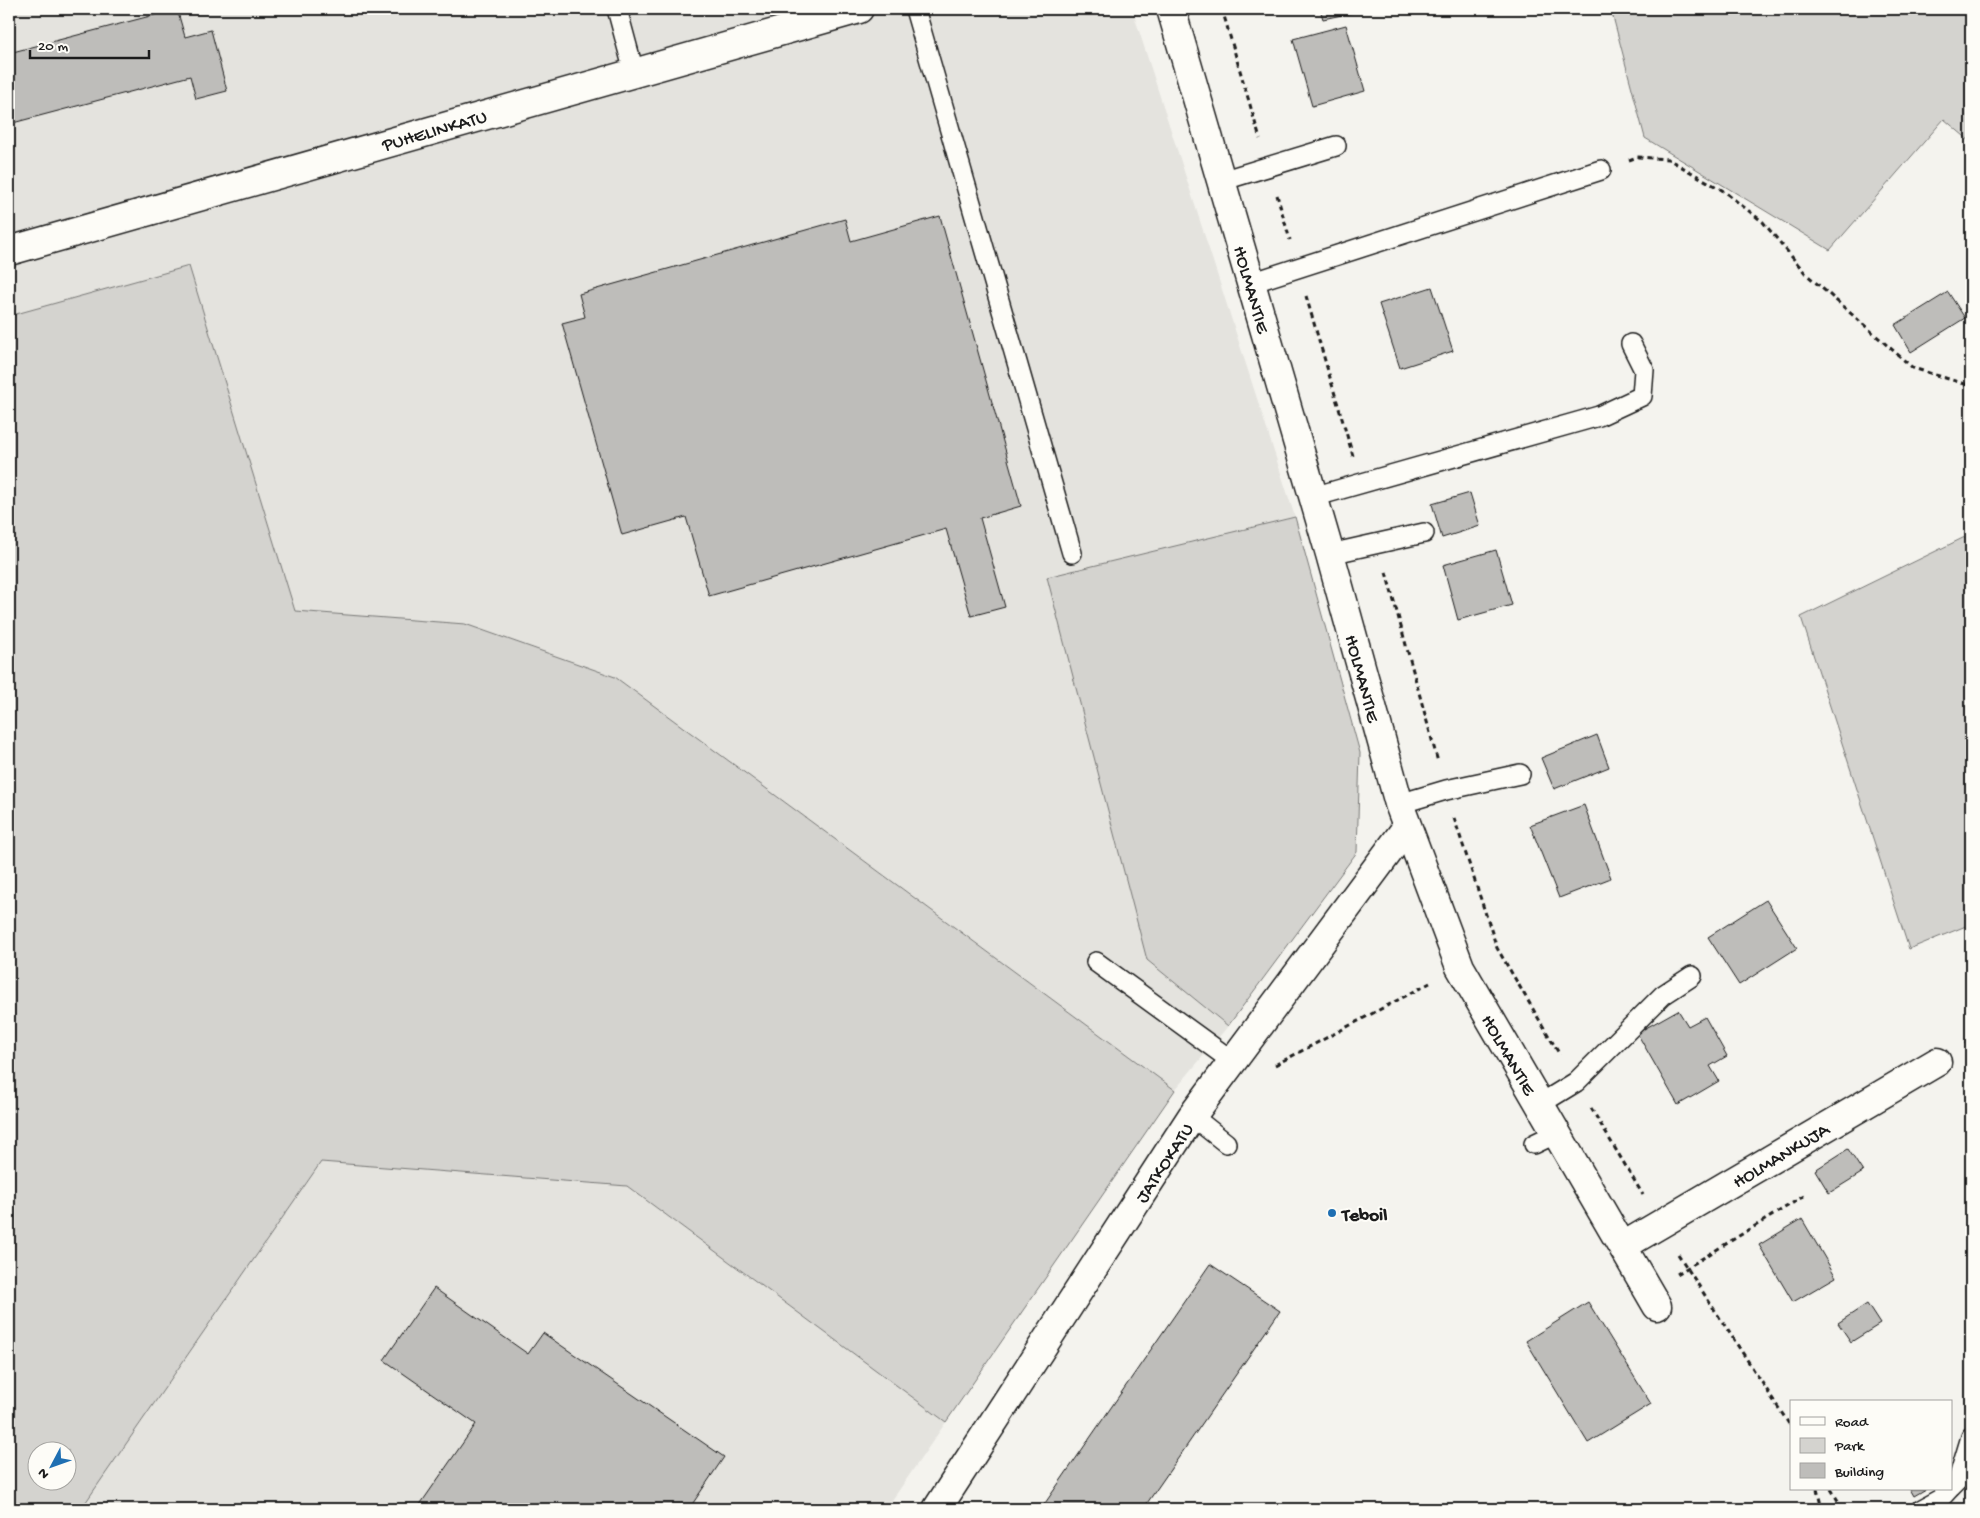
<svg xmlns="http://www.w3.org/2000/svg" width="1980" height="1518" viewBox="0 0 1980 1518" font-family="'Gochi Hand',sans-serif">
  <style>
    .built { fill: #e4e3de }
    .green { fill: #d4d3cf; stroke: #787876; fill-rule: evenodd }
    .building { fill: #bebdba; stroke: #1c1c1c }
    .lines { fill: none; stroke-linecap: round; stroke-linejoin: round }
    .service-casing { stroke: #1c1c1c; stroke-width: 22 }
    .minor-casing { stroke: #1c1c1c; stroke-width: 31 }
    .path { stroke: #1c1c1c; stroke-width: 3; stroke-dasharray: 5 4; stroke-linecap: butt }
    .service { stroke: #fdfcf7; stroke-width: 19 }
    .minor { stroke: #fdfcf7; stroke-width: 28 }
    .poi-dot { fill: #1f6fb2; stroke: #fdfcf7; stroke-width: 2 }
    .labels { text-anchor: middle; stroke-width: 4; stroke-linejoin: round; paint-order: stroke }
    .street-label { font-size: 19px; fill: #1c1c1c; stroke: #fdfcf7 }
    .poi-label { font-size: 19px; font-weight: bold; fill: #1c1c1c; stroke: #fdfcf7; text-anchor: start }
  </style>
  <rect width="100%" height="100%" fill="#f4f3ee"/>
  <filter id="ink" filterUnits="userSpaceOnUse"><feTurbulence type="fractalNoise" baseFrequency=".02" numOctaves="2"/><feDisplacementMap in="SourceGraphic" scale="10" xChannelSelector="R" yChannelSelector="G"/><feConvolveMatrix kernelMatrix="1 2 1 2 8 2 1 2 1" color-interpolation-filters="sRGB"/></filter>
  <g filter="url(#ink)">
    <!-- built -->
    <g class="built">
      <polygon points="9,9 1132,9 1295,517 1048,577 1147,960 1228,1026 1175,1090 615,677 465,624 295,611 189,266 9,316"/>
      <polygon points="321,1162 627,1186 946,1422 886,1509 81,1509"/>
    </g>
    <!-- green -->
    <g class="green">
      <polygon points="1611,9 1971,9 1971,142 1944,119 1830,250 1645,138"/>
      <path d="M189,266L295,611L465,624L615,677L1175,1090L946,1422L627,1186L321,1162L81,1509H9V316ZM68,1450V1480H38V1450Z"/>
      <polygon points="1295,517 1360,753 1357,852 1228,1026 1147,960 1047,577"/>
      <polygon points="1971,534 1971,924 1909,949 1801,617"/>
    </g>
    <!-- building -->
    <g class="building">
      <polygon points="177,9 185,37 211,30 227,91 196,99 190,76 9,124 9,53"/>
      <polygon points="1320,9 1370,9 1323,19"/>
      <polygon points="1346,25 1365,91 1312,106 1293,39"/>
      <polygon points="940,216 1021,506 980,518 1005,607 971,616 946,529 709,596 686,517 622,535 562,323 585,317 579,294 845,219 851,241"/>
      <polygon points="1432,287 1453,351 1400,368 1379,304"/>
      <polygon points="1948,292 1965,318 1911,352 1895,325"/>
      <polygon points="1470,493 1480,526 1442,538 1432,504"/>
      <polygon points="1496,550 1512,605 1458,620 1443,565"/>
      <polygon points="1597,735 1609,767 1554,789 1541,758"/>
      <polygon points="1584,805 1611,878 1559,898 1530,825"/>
      <polygon points="1766,900 1797,948 1739,985 1708,937"/>
      <polygon points="1678,1010 1688,1026 1705,1017 1727,1056 1710,1066 1719,1081 1678,1105 1637,1033"/>
      <polygon points="1848,1149 1863,1172 1829,1193 1815,1170"/>
      <polygon points="1802,1219 1836,1277 1793,1302 1759,1245"/>
      <polygon points="1210,1264 1280,1311 1143,1509 1041,1509"/>
      <polygon points="434,1288 528,1354 543,1333 724,1457 689,1509 417,1509 476,1424 384,1360"/>
      <polygon points="1588,1302 1651,1404 1588,1443 1526,1341"/>
      <polygon points="1867,1304 1880,1324 1851,1342 1838,1323"/>
      <polygon points="1910,1489 1926,1489 1914,1496"/>
    </g>
    <g class="lines">
      <!-- service casing -->
      <g class="service-casing">
        <g id="service">
          <polyline points="617,9 634,72"/>
          <polyline points="915,9 1072,553"/>
          <polyline points="1221,181 1336,146"/>
          <polyline points="1251,283 1601,170"/>
          <polyline points="1313,497 1599,416 1642,396 1644,370 1631,344"/>
          <polyline points="1330,554 1424,533"/>
          <polyline points="1399,804 1446,790 1520,774"/>
          <polyline points="1096,962 1232,1061"/>
          <polyline points="1540,1104 1576,1082 1663,995 1692,976"/>
          <polyline points="1192,1116 1226,1143"/>
          <polyline points="1534,1144 1557,1133"/>
          <polyline points="1951,1487 1958,1480 1971,1437"/>
          <polyline points="1922,1509 1940,1499 1949,1489"/>
        </g>
      </g>
      <!-- minor casing -->
      <g class="minor-casing">
        <g id="minor">
          <polyline points="1171,9 1330,554 1399,804 1460,967 1657,1306"/>
          <polyline points="9,251 859,9"/>
          <polyline points="1623,1246 1937,1062"/>
          <polyline points="937,1509 1192,1116 1407,827"/>
        </g>
      </g>
      <!-- path -->
      <g class="path">
        <polyline points="1222,9 1260,139"/>
        <polyline points="1629,160 1637,157 1668,159 1722,190 1763,222 1806,274 1913,368 1965,384 1971,383"/>
        <polyline points="1277,195 1290,240"/>
        <polyline points="1306,296 1353,456"/>
        <polyline points="1386,572 1438,762"/>
        <polyline points="1454,818 1497,948 1560,1055"/>
        <polyline points="1965,1044 1971,1040"/>
        <polyline points="1275,1065 1430,983"/>
        <polyline points="1591,1108 1643,1195"/>
        <polyline points="1678,1254 1791,1427"/>
        <polyline points="1677,1274 1804,1196"/>
        <polyline points="1817,1489 1822,1509"/>
        <polyline points="1831,1489 1843,1509"/>
      </g>
      <!-- service -->
      <use href="#service" class="service"/>
      <!-- minor -->
      <use href="#minor" class="minor"/>
    </g>
  </g>
  <!-- markers -->
  <circle class="poi-dot" cx="1332" cy="1213" r="5"/>
  <g class="labels">
    <!-- street labels -->
    <g class="street-label">
      <text transform="translate(434 129) rotate(-16)" y="7">PUHELINKATU</text>
      <text transform="translate(1253 289) rotate(74)" y="7">HOLMANTIE</text>
      <text transform="translate(1364 678) rotate(75)" y="7">HOLMANTIE</text>
      <text transform="translate(1510 1054) rotate(60)" y="7">HOLMANTIE</text>
      <text transform="translate(1780 1154) rotate(-31)" y="7">HOLMANKUJA</text>
      <text transform="translate(1163 1162) rotate(-57)" y="7">JATKOKATU</text>
    </g>
    <!-- poi labels -->
    <g class="poi-label">
      <text x="1342" y="1220">Teboil</text>
    </g>
  </g>
  <!-- margin -->
  <rect width="1980" height="1518" fill="none" stroke="#fdfcf7" stroke-width="30"/>
  <rect x="15" y="15" width="1950" height="1488" fill="none" stroke="#1c1c1c" stroke-width="2" filter="url(#ink)"/>
  <!-- legend -->
  <rect x="1790" y="1400" width="162" height="90" fill="#fdfcf7" stroke="#a3a29f"/>
  <rect x="1800" y="1417" width="25" height="8" fill="#fdfcf7" stroke="#a3a29f"/>
  <text x="1835" y="1426" font-size="15" fill="#1c1c1c">Road</text>
  <rect x="1800" y="1438" width="25" height="15" fill="#d4d3cf" stroke="#a3a29f"/>
  <text x="1835" y="1450" font-size="15" fill="#1c1c1c">Park</text>
  <rect x="1800" y="1463" width="25" height="15" fill="#bebdba" stroke="#a3a29f"/>
  <text x="1835" y="1476" font-size="15" fill="#1c1c1c">Building</text>
  <!-- north arrow -->
  <g transform="translate(52 1466) rotate(229)"><circle r="24" fill="#fdfcf7" stroke="#a3a29f"/>
  <path d="M0-4L9 19L0 12L-9 19Z" fill="#1f6fb2"/>
  <text y="-8" font-size="14" font-weight="bold" text-anchor="middle" fill="#1c1c1c">N</text>
  </g>
  <!-- scale -->
  <path d="M30 50v8h119v-8" fill="none" stroke="#1c1c1c" stroke-width="2.5"/>
  <text x="38" y="50" font-size="15" fill="#1c1c1c" stroke="#fdfcf7" stroke-width="4" paint-order="stroke">20 m</text>
</svg>
